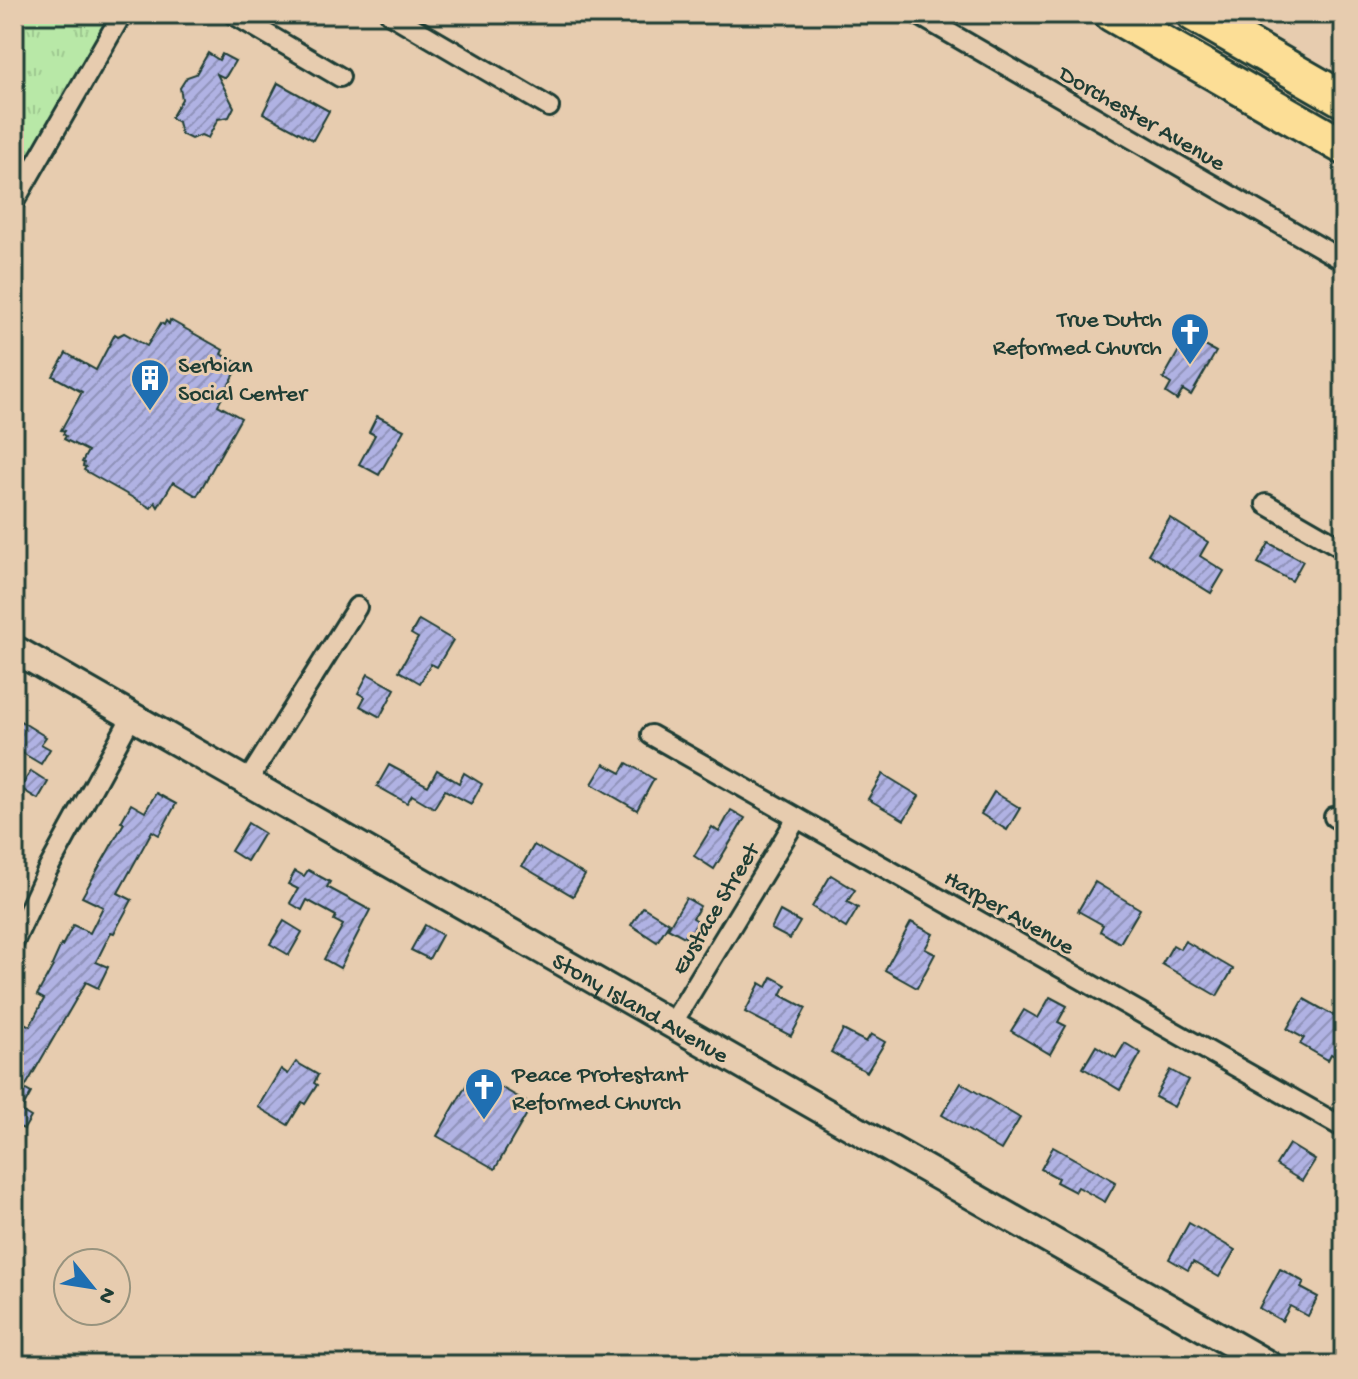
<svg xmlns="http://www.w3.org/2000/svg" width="1358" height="1379" viewBox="0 0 1358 1379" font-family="'Gochi Hand',sans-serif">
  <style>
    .park { fill: url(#park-tufts); stroke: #6c926e; stroke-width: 2 }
    .building { fill: url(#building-hatch); stroke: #1f3d34; stroke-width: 2 }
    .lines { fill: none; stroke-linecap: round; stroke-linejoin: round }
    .street-casing { stroke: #1f3d34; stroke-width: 24 }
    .secondary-casing { stroke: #1f3d34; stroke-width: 32 }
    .highway-casing { stroke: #1f3d34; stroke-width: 40 }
    .street { stroke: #e7ccaf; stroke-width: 18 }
    .secondary { stroke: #e7ccaf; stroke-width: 26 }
    .highway { stroke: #fcde96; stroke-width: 34 }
    .labels { text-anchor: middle; stroke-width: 6; stroke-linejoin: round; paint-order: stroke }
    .street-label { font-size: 24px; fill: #1f3d34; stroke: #e7ccaf }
    .poi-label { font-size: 24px; fill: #1f3d34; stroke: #e7ccaf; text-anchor: start }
  </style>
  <defs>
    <pattern id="park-tufts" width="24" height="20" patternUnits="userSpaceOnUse" patternTransform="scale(2)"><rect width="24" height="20" fill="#b8e8a7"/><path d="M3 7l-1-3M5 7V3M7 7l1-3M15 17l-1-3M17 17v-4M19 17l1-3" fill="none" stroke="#9ec890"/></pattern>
    <pattern id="building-hatch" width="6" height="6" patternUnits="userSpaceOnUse" patternTransform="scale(2)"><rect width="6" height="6" fill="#b0b2e3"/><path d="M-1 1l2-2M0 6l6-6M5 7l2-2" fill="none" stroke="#8f92b9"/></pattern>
  </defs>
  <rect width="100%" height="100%" fill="#e7ccaf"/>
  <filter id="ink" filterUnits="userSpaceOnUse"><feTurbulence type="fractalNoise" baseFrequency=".0125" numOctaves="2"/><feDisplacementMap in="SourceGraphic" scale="16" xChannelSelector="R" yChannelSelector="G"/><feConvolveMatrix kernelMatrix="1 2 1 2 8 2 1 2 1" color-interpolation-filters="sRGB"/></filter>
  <g filter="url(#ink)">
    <!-- park -->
    <polygon class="park" points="14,14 112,14 14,184"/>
    <!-- building -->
    <g class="building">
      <polygon points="208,53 219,60 222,54 235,61 225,78 217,74 234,107 229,117 218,119 208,138 201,135 191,139 181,134 178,122 171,118 182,99 180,88 187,77 196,74"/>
      <polygon points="278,83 329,111 313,140 263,113"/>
      <polygon points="170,320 223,350 221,354 238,363 236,366 238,368 218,405 241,418 197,496 173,482 158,507 155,502 151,508 84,470 86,467 83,466 84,463 82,462 88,451 64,439 66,436 63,434 65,431 61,430 82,392 53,376 66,353 96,370 115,334 118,336 124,333 147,346 161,323 164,325 166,321 169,324"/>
      <polygon points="1187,336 1216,352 1191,395 1183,390 1177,400 1166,393 1171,384 1163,379"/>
      <polygon points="377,416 404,430 379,475 359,464 375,435 369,432"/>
      <polygon points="1170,518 1208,542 1200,556 1224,571 1211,593 1148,554"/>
      <polygon points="1269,543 1303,561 1292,581 1258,563"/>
      <polygon points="419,620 453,640 437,667 431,664 420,683 399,671 418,638 411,634"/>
      <polygon points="368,674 395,689 380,717 360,706 365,697 358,693"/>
      <polygon points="14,717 46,737 41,744 50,749 41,764 14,748"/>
      <polygon points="627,763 654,779 637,810 592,784 604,764 621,773"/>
      <polygon points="389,765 428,786 437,770 459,783 464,773 482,784 471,804 445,790 434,808 412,795 407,803 377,786"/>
      <polygon points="31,771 48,782 38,799 20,788"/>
      <polygon points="883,774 919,796 904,820 868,799"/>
      <polygon points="994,792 1020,808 1007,830 981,814"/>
      <polygon points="156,793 176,804 159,835 152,831 118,893 132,900 114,933 111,932 96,962 108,967 98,988 86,982 24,1089 31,1093 21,1111 31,1117 24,1129 14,1125 14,1056 21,1045 14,1041 14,1039 24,1023 30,1026 44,999 37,995 53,966 52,965 61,945 62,946 73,925 90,933 103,907 82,897 124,823 121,822 131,804 145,812"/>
      <polygon points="731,810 745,818 714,869 694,856 712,827 719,832"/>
      <polygon points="248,823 264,833 247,861 231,851"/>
      <polygon points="534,845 585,875 573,896 522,866"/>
      <polygon points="308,870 330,882 327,887 370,910 340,968 324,959 343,925 334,920 336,916 307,900 302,910 290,903 298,889 288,884 295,871 304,876"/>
      <polygon points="831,875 855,890 847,902 858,908 846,928 812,907"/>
      <polygon points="1095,882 1140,909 1120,943 1100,931 1103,925 1078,911"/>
      <polygon points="686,898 700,906 693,918 698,921 688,939 668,928"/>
      <polygon points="643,907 669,923 657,942 631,925"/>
      <polygon points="780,911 800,922 790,939 771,929"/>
      <polygon points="284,921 302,932 289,955 270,944"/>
      <polygon points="911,922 933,934 925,949 935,954 917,988 885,970"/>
      <polygon points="425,925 442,935 429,959 411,950"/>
      <polygon points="1185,941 1233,969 1217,996 1162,964 1173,945 1180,949"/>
      <polygon points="772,977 786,985 781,995 806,1008 791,1036 745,1012 760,983 767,987"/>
      <polygon points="1050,997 1067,1006 1058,1022 1066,1026 1050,1054 1011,1031 1024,1010 1038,1018"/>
      <polygon points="1304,999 1344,1021 1344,1062 1331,1054 1328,1060 1300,1044 1304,1038 1287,1029"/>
      <polygon points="843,1030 866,1042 871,1034 885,1042 867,1072 831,1052"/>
      <polygon points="1125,1043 1141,1053 1120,1090 1083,1068 1096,1046 1116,1058"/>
      <polygon points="296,1062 318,1075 314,1083 317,1085 305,1104 302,1102 288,1125 258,1107 281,1069 288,1074"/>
      <polygon points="1170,1070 1188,1080 1174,1107 1155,1097"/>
      <polygon points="474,1072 532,1105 495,1169 437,1136"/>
      <polygon points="961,1083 1020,1118 1001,1150 942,1115"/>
      <polygon points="1289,1144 1315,1160 1302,1181 1276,1165"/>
      <polygon points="1053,1147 1116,1182 1105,1202 1078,1187 1075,1192 1056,1182 1058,1178 1041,1169"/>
      <polygon points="1189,1223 1235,1250 1219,1277 1193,1262 1188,1270 1169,1259"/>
      <polygon points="1280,1269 1304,1282 1301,1288 1318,1297 1308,1316 1290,1306 1282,1321 1259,1308"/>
    </g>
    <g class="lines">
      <!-- street casing -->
      <g class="street-casing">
        <g id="street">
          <polyline points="233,14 340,77"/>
          <polyline points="390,14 549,107"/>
          <polyline points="917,14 1344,261"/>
          <polyline points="14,202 122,14"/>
          <polyline points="1266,504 1344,549"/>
          <polyline points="651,735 1344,1128"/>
          <polyline points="247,782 357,607"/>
          <polyline points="1334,817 1344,823"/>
          <polyline points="14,942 47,871 132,716"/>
          <polyline points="672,1024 797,818"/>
        </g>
      </g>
      <!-- secondary casing -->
      <g class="secondary-casing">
        <g id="secondary">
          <path id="s1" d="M14,649L1269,1365"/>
        </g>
      </g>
      <!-- highway casing -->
      <g class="highway-casing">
        <g id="highway">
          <polyline points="1112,14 1344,147"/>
          <polyline points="1194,14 1344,100"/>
        </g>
      </g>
      <!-- street -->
      <use href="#street" class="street"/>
      <!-- secondary -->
      <use href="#secondary" class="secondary"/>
      <!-- highway -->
      <use href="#highway" class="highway"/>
    </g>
  </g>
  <!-- icons -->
  <defs>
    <g id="church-pin" transform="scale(2)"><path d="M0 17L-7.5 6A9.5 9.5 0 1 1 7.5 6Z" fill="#1f6fb2" stroke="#e7ccaf"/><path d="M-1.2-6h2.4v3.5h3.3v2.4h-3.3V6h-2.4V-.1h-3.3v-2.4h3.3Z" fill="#fff"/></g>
    <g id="building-pin" transform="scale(2)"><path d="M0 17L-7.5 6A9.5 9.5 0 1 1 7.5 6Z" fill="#1f6fb2" stroke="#e7ccaf"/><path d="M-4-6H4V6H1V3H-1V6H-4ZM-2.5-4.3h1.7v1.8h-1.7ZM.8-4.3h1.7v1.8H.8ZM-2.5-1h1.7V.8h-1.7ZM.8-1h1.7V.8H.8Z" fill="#fff"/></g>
  </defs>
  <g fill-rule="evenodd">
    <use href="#church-pin" x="1190" y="332"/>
    <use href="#building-pin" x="150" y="378"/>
    <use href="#church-pin" x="484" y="1087"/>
  </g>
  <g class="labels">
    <!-- street labels -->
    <g class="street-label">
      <text transform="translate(1143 117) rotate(30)" y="8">Dorchester Avenue</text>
      <text transform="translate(714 908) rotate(-59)" y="8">Eustace Street</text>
      <text transform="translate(1010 911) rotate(30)" y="8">Harper Avenue</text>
      <text dy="8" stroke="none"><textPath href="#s1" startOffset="722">Stony Island Avenue</textPath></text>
    </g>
    <!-- poi labels -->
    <g class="poi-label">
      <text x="1162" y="326" text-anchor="end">True Dutch<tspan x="1162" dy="28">Reformed Church</tspan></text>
      <text x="178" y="372">Serbian<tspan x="178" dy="28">Social Center</tspan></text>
      <text x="512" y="1081">Peace Protestant<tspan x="512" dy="28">Reformed Church</tspan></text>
    </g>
  </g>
  <!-- margin -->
  <rect width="1358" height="1379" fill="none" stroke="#e7ccaf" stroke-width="48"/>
  <rect x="24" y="24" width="1310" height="1331" fill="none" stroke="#1f3d34" stroke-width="3" filter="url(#ink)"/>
  <!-- north arrow -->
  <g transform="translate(92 1287) rotate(120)"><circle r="38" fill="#e7ccaf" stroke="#97937e" stroke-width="2"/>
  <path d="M0-6L14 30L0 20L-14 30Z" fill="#1f6fb2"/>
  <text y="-12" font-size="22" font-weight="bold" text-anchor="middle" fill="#1f3d34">N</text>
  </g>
</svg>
